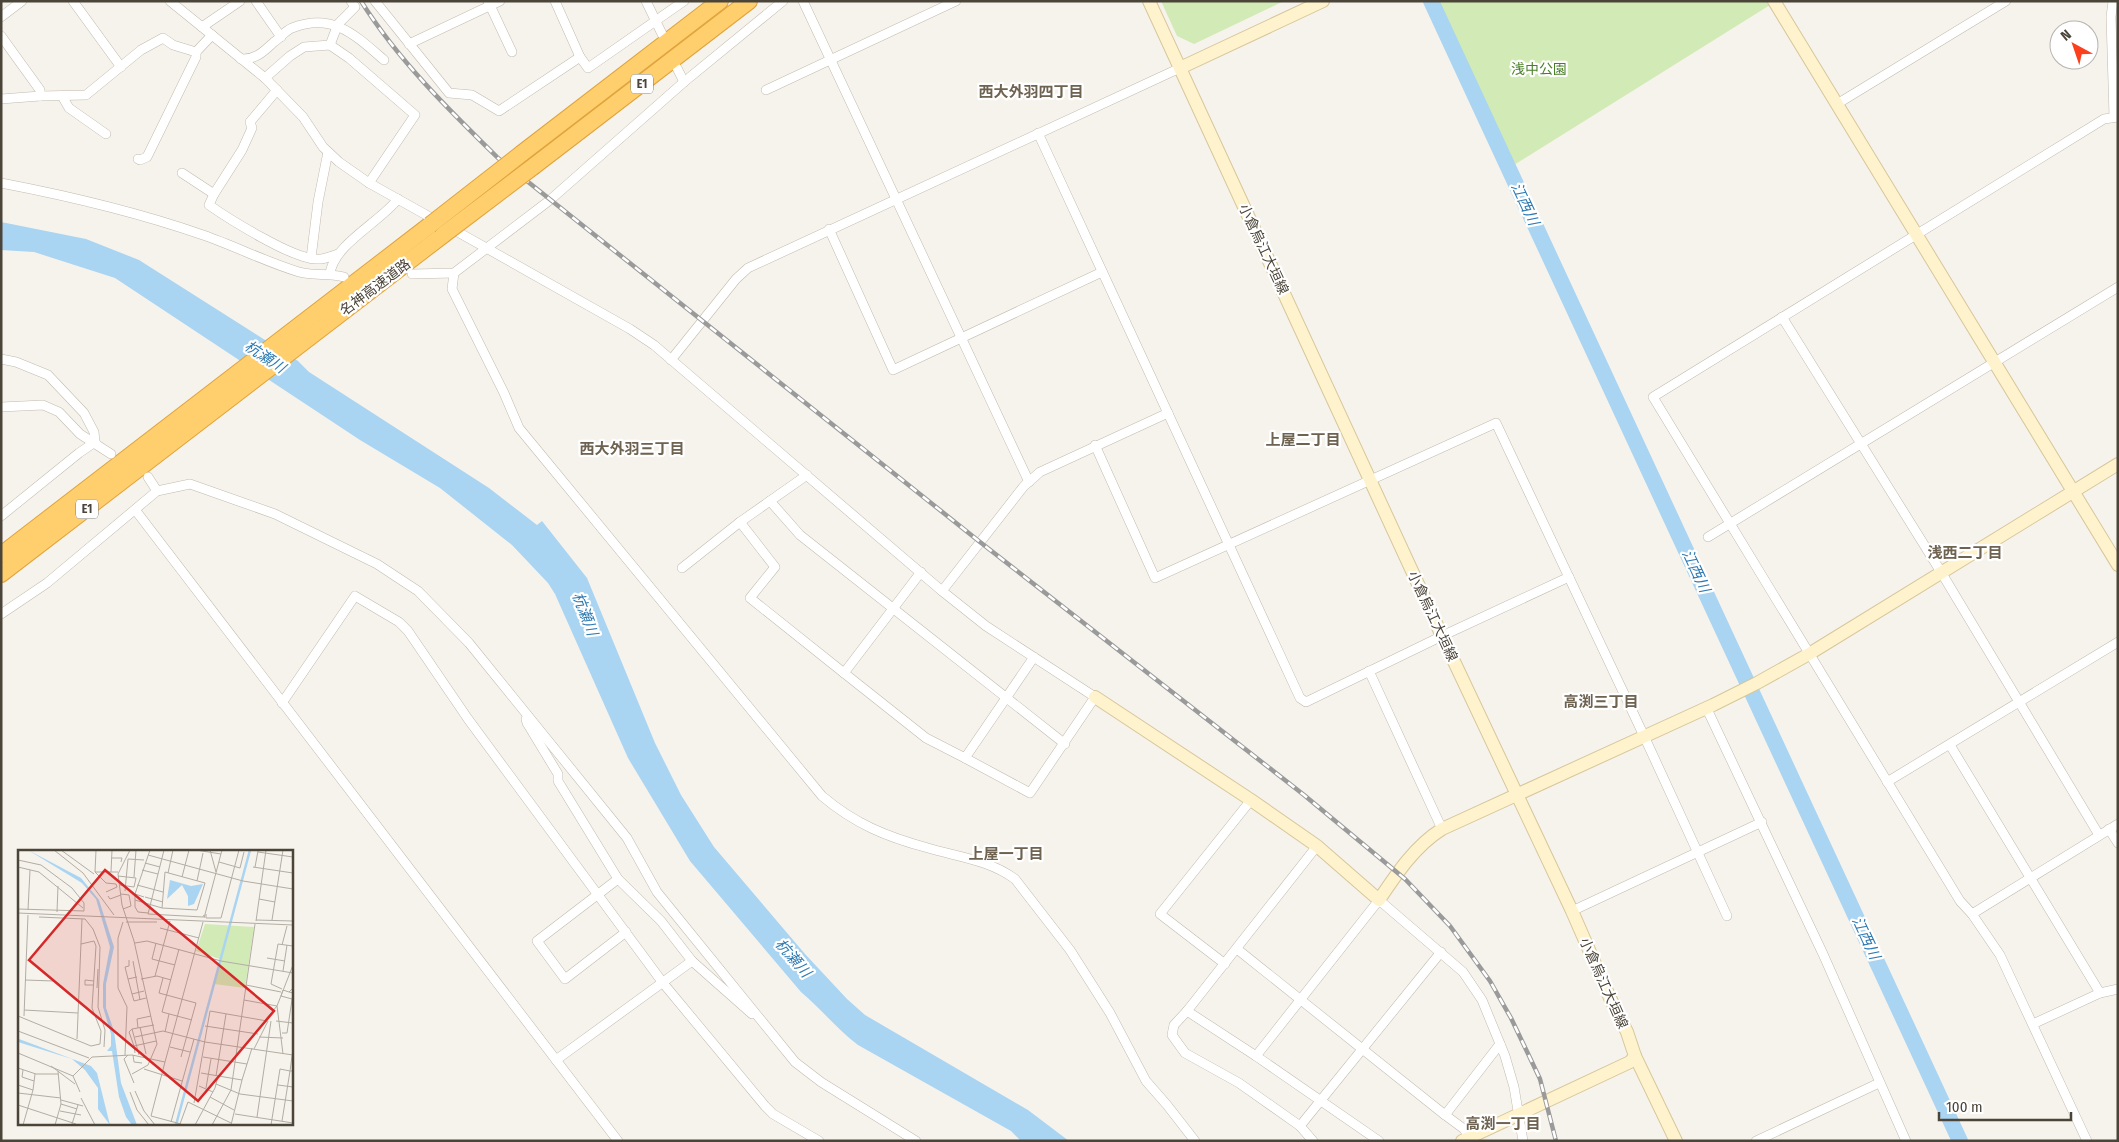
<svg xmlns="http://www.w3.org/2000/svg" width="2119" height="1142" viewBox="0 0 2119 1142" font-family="'Fira Sans Condensed','Noto Sans JP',sans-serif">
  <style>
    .green { fill: #d2eab5 }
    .water { fill: #a9d4f2 }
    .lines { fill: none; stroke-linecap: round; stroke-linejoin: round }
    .river { stroke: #a9d4f2; stroke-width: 16 }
    .street-casing { stroke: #c2bbae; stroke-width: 10 }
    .secondary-casing { stroke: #d6c79b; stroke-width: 14 }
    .highway-casing { stroke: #e0a43c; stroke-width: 18 }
    .street { stroke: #fff; stroke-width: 9 }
    .secondary { stroke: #fff3cd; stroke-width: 12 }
    .highway { stroke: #ffcf6e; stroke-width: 16 }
    .rail-casing { stroke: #9a9a9a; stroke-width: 4.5 }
    .rail { stroke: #fff; stroke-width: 2.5; stroke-dasharray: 8; stroke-linecap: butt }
    .highway-bridge-casing { stroke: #e0a43c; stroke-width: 18; stroke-linecap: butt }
    .highway-bridge { stroke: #ffcf6e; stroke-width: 16 }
    .labels { text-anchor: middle; stroke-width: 4.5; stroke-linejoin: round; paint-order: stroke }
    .shield { fill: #fff; stroke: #817c74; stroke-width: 1 }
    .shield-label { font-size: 12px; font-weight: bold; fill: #4b4439 }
    .park-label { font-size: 14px; fill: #4a7f2a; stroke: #fff }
    .street-label { font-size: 14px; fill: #4b4439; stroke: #fff }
    .neighbourhood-label { font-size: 15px; font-weight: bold; fill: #6e6250; stroke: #fff }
    .water-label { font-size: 15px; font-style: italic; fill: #2e7ab2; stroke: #fff }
    .inset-river { fill: none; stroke: #a9d4f2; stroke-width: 2.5 }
    .inset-road { fill: none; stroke: #b2ada4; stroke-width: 1 }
    .view { fill: #d62828; fill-opacity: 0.15; stroke: #d62828; stroke-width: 2.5 }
    .inset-edge { fill: none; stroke: #4b4439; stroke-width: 2.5 }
  </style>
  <rect width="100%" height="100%" fill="#f6f3ec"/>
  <!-- green -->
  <g class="green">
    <polygon points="1161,1 1284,1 1194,44 1177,36"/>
    <polygon points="1431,1 1767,1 1770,5 1509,168"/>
  </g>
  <!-- water -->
  <path class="water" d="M1,222L86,239L139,260L298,361L309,372L489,488L537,525L542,521L587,578L655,743L681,795L714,847L805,954L847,999L865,1015L1028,1110L1069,1141H1021L1011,1131L858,1045C837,1029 821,1009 801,992L690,861L628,758L555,594L548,583L512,545L440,488L360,440L115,278L34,252L1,250Z"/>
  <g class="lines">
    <!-- river -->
    <polyline class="river" points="1431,1 1960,1141"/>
    <!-- street casing -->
    <g class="street-casing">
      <g id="street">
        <polyline points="73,1 121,67"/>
        <polyline points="170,1 265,78 303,117 323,147 339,162 369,183 437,221"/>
        <polyline points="256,1 281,37"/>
        <polyline points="375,1 449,93 472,95 499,111 580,57"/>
        <polyline points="488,1 512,52"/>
        <polyline points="555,1 580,57 588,68 684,1"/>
        <polyline points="646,1 662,34"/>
        <polyline points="803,1 1029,482"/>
        <polyline points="2113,1 2111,17 2114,117"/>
        <polyline points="1,17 22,1"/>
        <polyline points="202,27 240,1"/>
        <polyline points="1,36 40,90 40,96"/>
        <polyline points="409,44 500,1"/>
        <polyline points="330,45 338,24 355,7 351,1"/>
        <polyline points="196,52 212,35"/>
        <path d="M241,59C256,60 264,51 274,42C280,38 286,30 292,28C333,12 355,35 384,60"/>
        <polyline points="677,68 684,82"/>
        <polyline points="265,78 290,56 304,47 330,45 349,58 415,115 369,183"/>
        <polyline points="766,90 956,1"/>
        <polyline points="62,96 69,108 106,134"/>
        <polyline points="1,99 40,96 86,95 141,50 163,38 173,45 196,52 196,57 147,157 140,160 138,159"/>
        <polyline points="1837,104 2006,1"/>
        <polyline points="1038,133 1300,698 1306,702 1442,636 1569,577"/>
        <polyline points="182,173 214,194 242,150 252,128 250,122 277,90"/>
        <path d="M1,183C69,196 137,212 203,235C235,246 266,262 299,272C313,276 329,273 344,277"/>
        <path d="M214,194L209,205C229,219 293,259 316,259C323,260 332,256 338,254"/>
        <polyline points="449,227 630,329 654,345 942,591 986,626 1095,697 1030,793 965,758 1034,657"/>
        <polyline points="829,229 893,370 1102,272"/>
        <polyline points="311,258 318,202 328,152"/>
        <path d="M454,273L452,289L504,393L519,428L822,796C855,824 887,837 928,848C959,857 989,860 1015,879L1070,950L1110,1013L1146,1081L1167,1105L1195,1141"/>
        <path d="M330,274C333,245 380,222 398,199"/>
        <polyline points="412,274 454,273 550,200 684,82 783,1"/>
        <polyline points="1782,317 1941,572 2099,835"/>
        <polyline points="1,359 16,362 48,375 84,413 94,432 95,442"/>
        <polyline points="671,360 736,279 748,268 1180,68"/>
        <polyline points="1,407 43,405 59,412 80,434 111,454"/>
        <polyline points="1095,445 1155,578 1496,423 1644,736 1727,916"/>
        <polyline points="148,477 157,491"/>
        <polyline points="770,501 800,535 1065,744"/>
        <polyline points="136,511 618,1141"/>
        <polyline points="1,516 79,453 95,442"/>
        <polyline points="740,522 775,567 750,598 844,673 921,572"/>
        <polyline points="1708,537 2118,287"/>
        <polyline points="682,568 740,522 807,475"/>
        <polyline points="942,591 1024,486 1040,472 1168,413"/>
        <polyline points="1,614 47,583 157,491 190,484 275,514 377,564 418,591 469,643 627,838 657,892 795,1062 821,1082 916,1141"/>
        <polyline points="1369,671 1442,829"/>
        <polyline points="844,673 926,738 965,758"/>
        <polyline points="282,703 355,596 399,622 408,631 468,719 663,983 765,1106 773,1114 819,1141"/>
        <polyline points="1706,707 1823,954 1906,1141"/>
        <polyline points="526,719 527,723 558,774 558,781 618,879 661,921 692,961 752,1014"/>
        <polyline points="1950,745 2100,993"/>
        <polyline points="1887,782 2118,642"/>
        <polyline points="2109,829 2118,843"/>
        <polyline points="1317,846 1187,1011 1256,1056 1379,1141"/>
        <polyline points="618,879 537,941 565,979 626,932"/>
        <polyline points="1572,911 1762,822"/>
        <polyline points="1972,914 2118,824"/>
        <polyline points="1237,949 1445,1115"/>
        <polyline points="1225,964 1160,914 1251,800"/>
        <polyline points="1187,1011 1174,1025 1172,1035 1185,1053 1239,1083 1300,1126"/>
        <polyline points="2033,1024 2100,993 2118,989"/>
        <polyline points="1256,1056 1379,900 1463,972 1482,1000 1505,1056 1514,1087 1523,1141"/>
        <polyline points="556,1060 692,961"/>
        <polyline points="1313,1141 1300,1126 1441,952"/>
        <polyline points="1472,1141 1464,1129 1445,1115 1500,1044"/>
        <polyline points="1756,1141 1879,1083"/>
        <polyline points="2087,1141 2000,955 1972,914 1960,901 1653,397 2104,119 2118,117"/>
      </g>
    </g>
    <!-- secondary casing -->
    <g class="secondary-casing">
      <g id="secondary">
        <polyline points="1149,1 1442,636 1572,911 1610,998 1627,1032 1635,1056 1676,1141"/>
        <polyline points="1774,1 2118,565"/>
        <polyline points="1180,68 1323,1"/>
        <path d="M1095,697L1251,800L1317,846L1379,900C1397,873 1415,846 1442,829L1713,705L1757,683L1809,654L2118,464"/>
        <polyline points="1462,1141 1630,1062 1635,1056"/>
      </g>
    </g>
    <!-- highway casing -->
    <g class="highway-casing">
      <g id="highway">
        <polyline points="521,154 720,1"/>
        <polyline points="534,166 749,1"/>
        <polyline points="1,555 430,225"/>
        <polyline points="1,574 443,235"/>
      </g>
    </g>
    <!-- street -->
    <use href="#street" class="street"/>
    <!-- secondary -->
    <use href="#secondary" class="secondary"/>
    <!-- highway -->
    <use href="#highway" class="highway"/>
    <!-- rail casing -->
    <g class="rail-casing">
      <path id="rail" d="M361,1C398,60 449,110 498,158L980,542L1304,795L1405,879L1450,926L1490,981L1511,1018L1540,1079L1556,1141"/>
    </g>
    <!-- rail -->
    <use href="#rail" class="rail"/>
    <!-- highway-bridge casing -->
    <g class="highway-bridge-casing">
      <g id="highway-bridge">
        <polyline points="430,225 521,154"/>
        <polyline points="443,235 534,166"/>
      </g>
    </g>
    <!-- highway-bridge -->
    <use href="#highway-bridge" class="highway-bridge"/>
  </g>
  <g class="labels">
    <!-- shield labels -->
    <g class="shield">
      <rect x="631" y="74.5" width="22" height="19" rx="4"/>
      <rect x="76" y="499.5" width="22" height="19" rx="4"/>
    </g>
    <g class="shield-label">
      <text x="642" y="88">E1</text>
      <text x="87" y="513">E1</text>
    </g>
    <!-- park labels -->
    <g class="park-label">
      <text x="1539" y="74">浅中公園</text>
    </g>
    <!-- street labels -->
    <g class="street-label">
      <text transform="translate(1264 249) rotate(65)" y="5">小倉烏江大垣線</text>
      <text transform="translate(375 287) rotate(-37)" y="5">名神高速道路</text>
      <text transform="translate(1433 616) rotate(65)" y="5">小倉烏江大垣線</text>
      <text transform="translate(1604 983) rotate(66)" y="5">小倉烏江大垣線</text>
    </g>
    <!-- neighbourhood labels -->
    <g class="neighbourhood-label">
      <text x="1031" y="97">西大外羽四丁目</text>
      <text x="1303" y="445">上屋二丁目</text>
      <text x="632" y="454">西大外羽三丁目</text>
      <text x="1965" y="558">浅西二丁目</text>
      <text x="1601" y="707">高渕三丁目</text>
      <text x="1006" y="859">上屋一丁目</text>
      <text x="1503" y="1129">高渕一丁目</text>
    </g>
    <!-- water labels -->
    <g class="water-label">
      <text transform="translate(1525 204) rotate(65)" y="5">江西川</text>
      <text transform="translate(265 357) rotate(34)" y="5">杭瀬川</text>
      <text transform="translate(1696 571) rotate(65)" y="5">江西川</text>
      <text transform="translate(585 614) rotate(69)" y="5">杭瀬川</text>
      <text transform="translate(1866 938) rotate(65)" y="5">江西川</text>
      <text transform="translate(793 958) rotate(49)" y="5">杭瀬川</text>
    </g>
  </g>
  <!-- overview -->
  <g transform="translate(18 850)">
    <rect width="275" height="275" fill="#f6f3ec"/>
    <path d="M187,74L236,77L227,138L196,134L202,109L178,101Z" fill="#d2eab5"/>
    <path d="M10,0L63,28L81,50L96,97L88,134V158L96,181L103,233L119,275H114L108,267L101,247L94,201H89L93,196V184L85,157V134L92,97L78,49L64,33ZM152,30L173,36L185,34L176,54L170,56V46L164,35L149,49ZM1,189L73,216L79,223L92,275L80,259V238L67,220L54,209L0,192Z" fill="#a9d4f2"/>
    <path class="inset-river" d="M158,275L232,0"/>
    <path class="inset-road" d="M36,0L65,23L96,65M43,0L76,24M78,0L77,22H100M112,0L100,24L104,55L116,91L139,194L130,215L114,224M146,0L130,64L185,67L186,65M178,0L203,4M192,0L198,22M240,2L275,7M130,5L225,31L275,39M93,8H104L103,12M0,10L23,15L54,38L66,53V61M201,12L222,18L226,2M127,13L142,17M0,17L21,22L65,58M235,17L275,23M237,17L240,1M124,20L140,24M77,22L88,33L98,34L99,37L88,42M93,22L94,0M150,23L155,0M100,26L118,28L116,37L102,35M116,27L118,0M164,27L171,0M179,31L185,3M119,35L145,42M107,41L110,9L126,10M103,44L111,45L113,56L105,59M117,44L132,0M90,46L92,49L103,45M126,47L117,44V57L120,62L130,63M127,47L145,52M241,49L257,52M117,50L144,58L179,60L187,33L147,22L144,58M0,59L66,61M10,60L12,20M39,62L40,36M0,63L275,75M188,64V68H203L221,0M21,67L67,69L75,79L82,97L80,157L87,180L86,197M186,68L204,0M238,70L275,71M254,70L265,0M238,71L248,0M105,72L100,88V138L109,157L107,205M108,72H139M142,78L181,88M117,93L129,91L203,111L275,123M138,93L134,109L157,115M63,94L76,91L78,96L74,158L83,181L82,194M264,95L269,76M161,99L144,162L174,170M249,108L267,111M111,110V116L107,117L110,129L119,127M115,111L122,150M265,121L269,95M137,126L152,71M145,128L141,143L178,153L163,207M110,129L114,144M123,129L139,126L153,130M7,130L36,131M75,135H67V130L76,131M228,135L263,142M79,138L80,119M264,139L253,134L260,94L275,96M126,141L114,144L116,151L128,148M274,149L263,146L265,140L271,142L275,138M226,150L259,156M6,160L60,163M0,166L73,196L82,194M6,166L10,65M247,170L259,156M258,171L275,173M187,176L240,184M122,177L128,204M120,178L119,169L133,166M114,179L111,182L116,196M0,181L71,208M147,182L151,164M264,183H269L275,143L271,142M117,187L145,181L187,192L275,205M241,187L265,188M59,189L64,69M152,197L172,202M236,199L250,171M0,203L55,226M117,203L116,196L138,191M265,204L259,156L275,115M110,205L106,209L116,233M115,205L116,212L124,213M121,205L114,179L136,175M185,207L229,214L224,230M229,214L234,198M33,216L57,234M0,218L18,224H40M126,219L164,231M5,220L4,227L16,231M183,223L224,230L213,275M198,226L208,164M198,234L222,244L275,251M0,235L15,240L17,224M260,235L275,237M181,236L195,242M188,238L193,209M117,241L126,261L137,275M62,242L55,226L74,207L114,205L147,212L185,72M112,242L119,260L131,275M0,243L43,248M192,247L216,260M63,248L77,275M43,250L65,256M176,253L192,161L249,171M43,254L59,259M0,255L58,274M42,261L63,265M217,264L275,273M133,266L147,212M133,266L163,274M239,267L253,171M264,271L272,221H275M153,272L176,189M54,274L60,255M162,274L170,252L213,273M5,275L15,240M37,275L43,254L40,221M177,275L197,238L200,226M194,275L213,240L237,74M253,275L262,219L272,221L275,199"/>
    <path class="view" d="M87,20L256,161L180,251L11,110Z"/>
    <rect width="275" height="275" class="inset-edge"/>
  </g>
  <!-- border -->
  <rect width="2119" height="1142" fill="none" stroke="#4b4439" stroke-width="5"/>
  <!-- north arrow -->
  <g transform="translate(2074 45) rotate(320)"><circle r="24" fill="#ffffff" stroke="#b7b4b0"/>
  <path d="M0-4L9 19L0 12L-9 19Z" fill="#fc3f1d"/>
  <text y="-8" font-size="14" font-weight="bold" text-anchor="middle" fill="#4b4439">N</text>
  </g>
  <!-- scale -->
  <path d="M1939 1112v8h132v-8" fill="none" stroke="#4b4439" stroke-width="2.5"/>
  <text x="1946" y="1112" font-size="15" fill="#4b4439" stroke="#ffffff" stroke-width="4" paint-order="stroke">100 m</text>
</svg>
